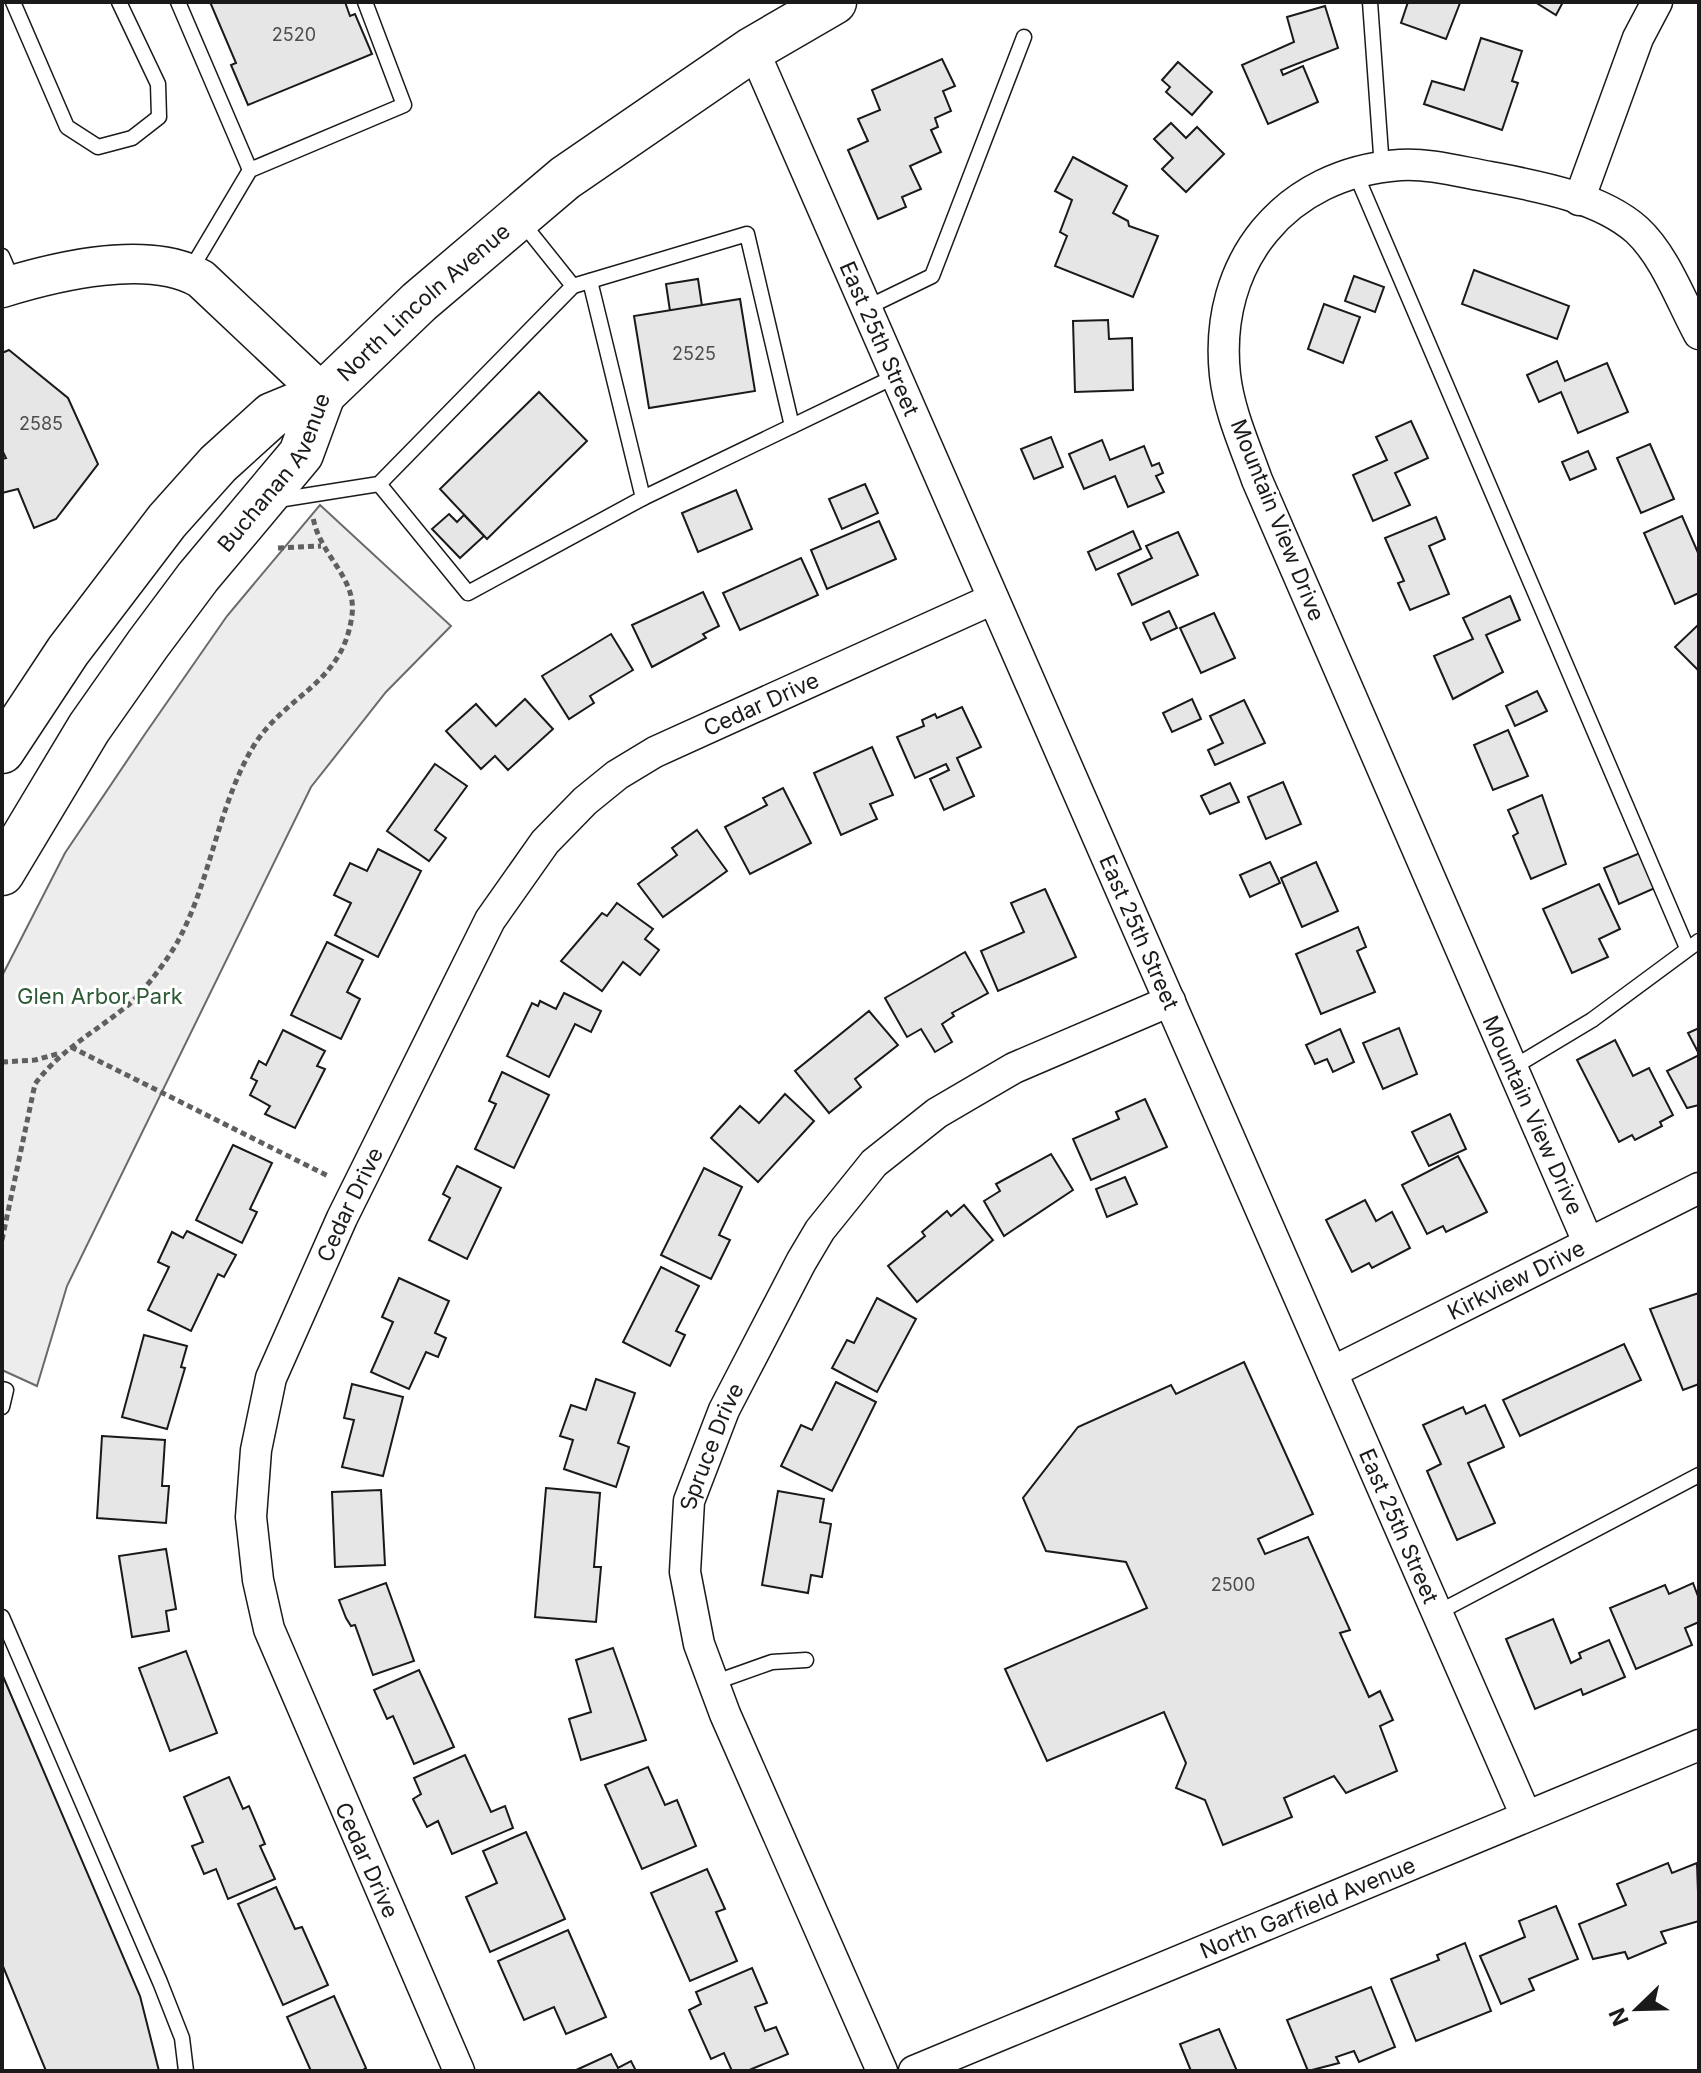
<svg xmlns="http://www.w3.org/2000/svg" width="1701" height="2073" viewBox="0 0 1701 2073" font-family="Inter,sans-serif">
  <style>
    .built { fill: #ededed; stroke: #6a6a6a; stroke-width: 2 }
    .building { fill: #e6e6e6; stroke: #1a1a1a; stroke-width: 2 }
    .lines { fill: none; stroke-linecap: round; stroke-linejoin: round }
    .service-casing { stroke: #1a1a1a; stroke-width: 17 }
    .minor-casing { stroke: #1a1a1a; stroke-width: 33 }
    .tertiary-casing { stroke: #1a1a1a; stroke-width: 41 }
    .trunk-casing { stroke: #1a1a1a; stroke-width: 47 }
    .path { stroke: #5f5f5f; stroke-width: 5; stroke-dasharray: 6 4; stroke-linecap: butt }
    .service { stroke: #fff; stroke-width: 14 }
    .minor { stroke: #fff; stroke-width: 30 }
    .tertiary { stroke: #fff; stroke-width: 38 }
    .trunk { stroke: #fff; stroke-width: 44 }
    .labels { text-anchor: middle; stroke-width: 6; stroke-linejoin: round; paint-order: stroke }
    .number-label { font-size: 18px; fill: #4d4d4d }
    .street-label { font-size: 22px; fill: #1a1a1a; stroke: #fff }
    .park-label { font-size: 22px; fill: #2b5a34; stroke: #fff }
  </style>
  <rect width="100%" height="100%" fill="#fff"/>
  <!-- built -->
  <polygon class="built" points="320,505 451,626 386,692 311,787 67,1286 37,1386 2,1370 2,976 65,853 145,734 227,616"/>
  <!-- building -->
  <g class="building">
    <polygon points="210,2 345,2 350,16 355,14 372,54 248,105 231,65 236,63"/>
    <polygon points="1408,2 1460,3 1446,39 1401,23"/>
    <polygon points="1535,2 1563,2 1556,15"/>
    <polygon points="1325,6 1338,48 1281,70 1283,75 1303,66 1318,102 1268,124 1242,65 1294,42 1287,17"/>
    <polygon points="1481,38 1522,51 1512,81 1518,83 1502,130 1424,104 1432,81 1464,90"/>
    <polygon points="942,59 955,86 943,91 951,111 935,118 938,127 931,130 941,152 910,166 921,189 902,197 906,207 878,219 848,150 868,141 858,119 880,110 872,90"/>
    <polygon points="1178,62 1212,92 1192,115 1166,92 1170,87 1162,80"/>
    <polygon points="1171,123 1186,138 1197,127 1224,154 1186,192 1162,169 1173,158 1154,139"/>
    <polygon points="1073,157 1127,186 1113,213 1128,221 1129,226 1158,236 1133,297 1055,266 1067,236 1060,232 1072,200 1055,191"/>
    <polygon points="1474,270 1569,306 1557,339 1462,304"/>
    <polygon points="1354,276 1384,287 1375,312 1345,301"/>
    <polygon points="698,279 702,306 670,311 666,284"/>
    <polygon points="740,299 755,391 649,408 634,316"/>
    <polygon points="1324,304 1360,317 1343,363 1308,349"/>
    <polygon points="1108,320 1109,339 1132,338 1133,390 1075,392 1073,321"/>
    <polygon points="9,350 68,398 98,464 56,519 34,528 18,489 2,493 2,459 6,458 2,450 2,353"/>
    <polygon points="1557,361 1565,381 1607,363 1628,412 1578,433 1561,392 1539,402 1527,375"/>
    <polygon points="539,392 587,441 487,539 440,489"/>
    <polygon points="1411,421 1428,458 1395,473 1410,505 1373,521 1353,475 1387,460 1376,437"/>
    <polygon points="1051,437 1063,467 1034,479 1021,449"/>
    <polygon points="1102,440 1110,460 1144,446 1152,466 1159,463 1163,473 1156,476 1164,492 1128,507 1115,476 1084,489 1069,454"/>
    <polygon points="1650,444 1674,499 1641,513 1617,458"/>
    <polygon points="1588,451 1596,469 1570,480 1562,462"/>
    <polygon points="865,484 878,513 842,529 829,499"/>
    <polygon points="736,490 752,529 698,552 682,513"/>
    <polygon points="449,514 457,522 464,515 484,536 460,558 432,529"/>
    <polygon points="1682,516 1699,555 1699,593 1675,604 1644,533"/>
    <polygon points="1436,517 1445,539 1429,546 1449,594 1410,610 1398,583 1404,581 1385,538"/>
    <polygon points="879,521 896,559 827,589 811,550"/>
    <polygon points="1133,531 1141,549 1096,570 1088,552"/>
    <polygon points="1178,532 1198,575 1132,605 1118,574 1152,558 1146,546"/>
    <polygon points="801,558 818,595 740,630 723,593"/>
    <polygon points="703,592 719,626 703,634 706,638 652,667 632,625"/>
    <polygon points="1510,596 1520,620 1486,635 1503,672 1453,699 1434,656 1473,639 1463,618"/>
    <polygon points="1169,611 1177,628 1151,640 1143,623"/>
    <polygon points="1214,613 1235,658 1201,673 1180,628"/>
    <polygon points="1699,624 1699,671 1675,647"/>
    <polygon points="611,634 633,670 590,696 594,703 569,719 542,676"/>
    <polygon points="1537,691 1547,711 1515,726 1506,706"/>
    <polygon points="525,699 553,729 508,770 495,756 481,769 446,731 476,704 496,726"/>
    <polygon points="1192,699 1201,719 1172,732 1163,713"/>
    <polygon points="1244,700 1265,743 1215,765 1208,750 1223,743 1210,716"/>
    <polygon points="962,707 981,747 957,758 974,796 944,810 930,779 949,770 946,764 915,778 897,737 924,726 922,720 935,714 937,718"/>
    <polygon points="1508,730 1528,776 1493,790 1474,745"/>
    <polygon points="872,747 893,795 870,804 877,819 841,835 814,773"/>
    <polygon points="435,764 467,786 435,830 446,838 429,861 387,831"/>
    <polygon points="1283,782 1301,824 1266,839 1248,797"/>
    <polygon points="1230,783 1239,802 1210,814 1201,796"/>
    <polygon points="783,788 811,843 750,874 725,827 767,805 763,798"/>
    <polygon points="1542,795 1566,864 1531,879 1513,836 1518,833 1508,810"/>
    <polygon points="697,830 727,871 663,917 638,884 677,855 672,848"/>
    <polygon points="378,849 421,871 378,957 335,935 351,903 334,895 350,863 367,871"/>
    <polygon points="1640,853 1655,888 1619,904 1604,868"/>
    <polygon points="1270,862 1280,883 1250,897 1240,875"/>
    <polygon points="1316,862 1338,911 1302,927 1281,878"/>
    <polygon points="1599,884 1620,929 1599,939 1608,957 1572,973 1543,909"/>
    <polygon points="1045,889 1076,957 998,991 981,951 1024,932 1011,903"/>
    <polygon points="617,903 653,929 645,939 659,950 640,975 623,962 602,991 561,961 602,913 607,916"/>
    <polygon points="1358,927 1366,947 1357,951 1375,992 1321,1014 1296,954"/>
    <polygon points="327,942 363,960 347,992 360,999 341,1039 291,1015"/>
    <polygon points="965,952 988,993 952,1013 954,1016 942,1024 952,1042 935,1052 921,1029 907,1037 885,998"/>
    <polygon points="564,993 601,1011 591,1032 575,1024 549,1077 507,1056 532,1003 538,1006 540,1001 556,1009"/>
    <polygon points="869,1011 898,1045 855,1079 861,1087 829,1113 795,1071"/>
    <polygon points="1399,1028 1417,1074 1383,1089 1363,1043"/>
    <polygon points="1699,1028 1699,1054 1688,1033"/>
    <polygon points="1340,1029 1354,1062 1333,1072 1327,1059 1315,1064 1306,1045"/>
    <polygon points="283,1030 325,1051 317,1066 325,1069 295,1128 265,1114 270,1106 250,1095 257,1081 251,1078 259,1061 266,1065"/>
    <polygon points="1615,1040 1633,1076 1649,1068 1673,1115 1660,1122 1662,1126 1635,1140 1632,1135 1619,1142 1577,1060"/>
    <polygon points="1699,1055 1699,1105 1687,1108 1667,1071"/>
    <polygon points="502,1072 549,1095 514,1168 475,1149 496,1104 489,1101"/>
    <polygon points="785,1094 814,1121 758,1182 711,1138 740,1106 759,1123"/>
    <polygon points="1145,1099 1167,1147 1091,1180 1073,1139 1119,1119 1116,1112"/>
    <polygon points="1450,1114 1466,1149 1429,1166 1412,1132"/>
    <polygon points="233,1145 272,1163 250,1209 257,1212 242,1243 196,1220"/>
    <polygon points="1051,1154 1073,1190 1004,1236 984,1201 1000,1191 996,1184"/>
    <polygon points="1458,1156 1487,1212 1446,1232 1443,1226 1427,1234 1402,1185"/>
    <polygon points="457,1166 501,1188 467,1259 429,1240 450,1198 443,1194"/>
    <polygon points="704,1168 742,1187 719,1235 730,1240 711,1279 661,1255"/>
    <polygon points="1125,1177 1137,1204 1107,1217 1096,1189"/>
    <polygon points="1365,1200 1376,1221 1392,1212 1410,1248 1372,1268 1369,1263 1352,1272 1326,1220"/>
    <polygon points="964,1205 993,1240 917,1302 888,1266 925,1236 922,1232 947,1211 951,1216"/>
    <polygon points="187,1231 236,1255 224,1277 218,1274 191,1331 148,1310 169,1267 158,1262 172,1232 183,1238"/>
    <polygon points="661,1267 699,1286 676,1331 685,1335 670,1366 623,1342"/>
    <polygon points="399,1278 449,1301 435,1333 446,1338 438,1357 426,1352 409,1389 371,1372 393,1322 382,1317"/>
    <polygon points="1699,1293 1699,1384 1683,1390 1650,1309"/>
    <polygon points="877,1298 916,1319 877,1392 832,1368 847,1340 854,1343"/>
    <polygon points="144,1335 187,1346 181,1367 185,1368 167,1429 122,1417"/>
    <polygon points="1624,1344 1641,1380 1520,1436 1503,1400"/>
    <polygon points="1244,1362 1313,1514 1258,1539 1265,1554 1308,1537 1350,1630 1340,1633 1369,1697 1380,1691 1393,1720 1380,1726 1397,1771 1346,1793 1334,1776 1284,1798 1292,1817 1223,1845 1205,1800 1176,1788 1186,1763 1164,1712 1047,1761 1005,1669 1147,1608 1126,1562 1046,1551 1023,1498 1078,1427 1171,1385 1176,1394"/>
    <polygon points="596,1379 635,1393 618,1443 629,1447 616,1487 564,1469 573,1440 560,1436 571,1405 586,1410"/>
    <polygon points="836,1382 876,1402 832,1491 781,1466 801,1425 812,1430"/>
    <polygon points="352,1384 403,1397 383,1476 342,1467 354,1420 344,1418"/>
    <polygon points="1485,1405 1504,1447 1468,1463 1495,1523 1457,1540 1427,1471 1441,1464 1423,1425 1463,1407 1466,1414"/>
    <polygon points="102,1436 165,1440 162,1486 169,1486 166,1523 97,1518"/>
    <polygon points="546,1488 600,1493 594,1567 601,1567 596,1622 535,1617"/>
    <polygon points="381,1490 385,1565 335,1567 332,1492"/>
    <polygon points="778,1491 824,1499 820,1522 831,1524 822,1577 811,1575 808,1593 762,1585"/>
    <polygon points="166,1549 176,1609 166,1611 169,1631 132,1637 119,1556"/>
    <polygon points="386,1583 414,1661 373,1675 355,1625 351,1626 346,1618 339,1600"/>
    <polygon points="1693,1583 1699,1599 1699,1622 1685,1628 1692,1645 1636,1669 1610,1608 1665,1585 1669,1594"/>
    <polygon points="1553,1619 1571,1663 1581,1658 1579,1653 1609,1640 1625,1677 1583,1695 1581,1689 1535,1709 1506,1639"/>
    <polygon points="613,1648 646,1740 581,1760 569,1719 591,1712 576,1660"/>
    <polygon points="186,1651 217,1733 170,1751 139,1668"/>
    <polygon points="419,1670 454,1747 414,1764 393,1716 387,1719 374,1690"/>
    <polygon points="2,1674 140,1996 159,2071 46,2071 2,1964"/>
    <polygon points="465,1755 491,1812 505,1806 513,1828 452,1854 438,1821 427,1827 413,1799 421,1794 414,1778"/>
    <polygon points="648,1767 665,1805 677,1800 696,1846 642,1869 605,1785"/>
    <polygon points="229,1777 243,1809 249,1806 265,1844 260,1846 275,1879 228,1899 216,1869 204,1874 192,1846 203,1842 184,1797"/>
    <polygon points="526,1832 565,1919 490,1952 466,1897 497,1883 483,1851"/>
    <polygon points="1668,1863 1672,1873 1697,1863 1699,1921 1661,1932 1666,1943 1628,1959 1625,1952 1593,1959 1579,1924 1626,1905 1617,1884"/>
    <polygon points="707,1869 725,1909 716,1912 737,1961 690,1981 651,1893"/>
    <polygon points="276,1887 295,1929 302,1927 328,1985 283,2005 238,1904"/>
    <polygon points="1556,1906 1578,1959 1529,1979 1534,1990 1501,2004 1480,1956 1525,1937 1519,1921"/>
    <polygon points="568,1930 606,2017 566,2034 554,2007 524,2020 498,1961"/>
    <polygon points="1465,1943 1491,2011 1416,2041 1391,1979 1439,1960 1437,1955"/>
    <polygon points="752,1968 767,2003 755,2007 765,2031 776,2027 788,2054 747,2071 732,2071 724,2053 711,2059 689,2010 701,2004 696,1992"/>
    <polygon points="1371,1987 1395,2047 1359,2062 1354,2051 1336,2057 1339,2063 1308,2071 1287,2020"/>
    <polygon points="334,1996 366,2068 361,2071 311,2071 287,2017"/>
    <polygon points="1219,2029 1237,2071 1191,2071 1180,2044"/>
    <polygon points="611,2054 618,2068 631,2061 636,2071 574,2071"/>
  </g>
  <g class="lines">
    <!-- service casing -->
    <g class="service-casing">
      <g id="service">
        <polyline points="13,2 67,127 98,147 132,138 159,117 158,84 119,2"/>
        <polyline points="178,2 250,170"/>
        <polyline points="1370,2 1382,168"/>
        <polyline points="1355,172 1687,948"/>
        <polyline points="521,221 573,286"/>
        <polyline points="2,256 14,284"/>
        <polyline points="190,271 250,170 404,105 365,2"/>
        <polyline points="866,308 932,276 1024,37"/>
        <polyline points="379,484 468,593 643,498 590,281"/>
        <polyline points="643,498 896,376"/>
        <polyline points="278,500 379,484 573,286 747,234 792,426"/>
        <polyline points="1512,1068 1592,1020 1699,941"/>
        <polyline points="2,1389 6,1390 2,1407"/>
        <polyline points="1437,1613 1699,1475"/>
        <polyline points="2,1617 160,1982 182,2038 186,2071"/>
        <polyline points="713,1683 772,1662 806,1660"/>
      </g>
    </g>
    <!-- minor casing -->
    <g class="minor-casing">
      <g id="minor">
        <path id="s1" d="M753,49L1526,1816"/>
        <polyline points="1579,200 1638,38 1657,2"/>
        <path d="M1588,1242L1257,480C1245,446 1229,411 1225,375C1213,262 1285,173 1400,165C1429,163 1461,172 1490,177C1537,186 1600,197 1637,230C1665,256 1681,301 1699,334"/>
        <path id="s2" d="M1332,1372L1699,1188"/>
        <path id="s3" d="M459,2071L269,1629L258,1580L251,1517L256,1450L271,1378L342,1218L490,920L545,842L585,801L617,775L655,752L993,599"/>
        <path id="s4" d="M882,2071L725,1714L699,1644L685,1572L689,1501L724,1410L801,1262L820,1230L874,1163L937,1113L1014,1068L1170,1001"/>
        <path id="s5" d="M914,2071L1699,1745"/>
      </g>
    </g>
    <!-- tertiary casing -->
    <g class="tertiary-casing">
      <path id="tertiary" d="M2,288C57,271 149,249 201,279L323,394"/>
    </g>
    <!-- trunk casing -->
    <g class="trunk-casing">
      <g id="trunk">
        <path id="s6" d="M2,751L68,651L167,521L218,464L272,415L323,394L419,302L565,178L753,49L834,2"/>
        <path id="s7" d="M2,873L89,728L148,644L198,577L301,454L323,394"/>
      </g>
    </g>
    <!-- path -->
    <g class="path">
      <polyline points="278,548 321,546"/>
      <polyline points="71,1047 330,1177"/>
      <polyline points="2,1062 35,1060 61,1053"/>
      <path d="M2,1240L35,1084C60,1050 95,1032 127,1006C142,994 170,957 179,939C211,879 218,806 253,747C285,694 343,685 352,615C357,577 319,555 313,517"/>
    </g>
    <!-- service -->
    <use href="#service" class="service"/>
    <!-- minor -->
    <use href="#minor" class="minor"/>
    <!-- tertiary -->
    <use href="#tertiary" class="tertiary"/>
    <!-- trunk -->
    <use href="#trunk" class="trunk"/>
  </g>
  <g class="labels">
    <!-- number labels -->
    <g class="number-label">
      <text x="294" y="41">2520</text>
      <text x="694" y="360">2525</text>
      <text x="41" y="430">2585</text>
      <text x="1233" y="1591">2500</text>
    </g>
    <!-- street labels -->
    <g class="street-label">
      <text dy="8" stroke="none"><textPath href="#s6" startOffset="624">North Lincoln Avenue</textPath></text>
      <text dy="8" stroke="none"><textPath href="#s1" startOffset="316">East 25th Street</textPath></text>
      <text dy="8" stroke="none"><textPath href="#s7" startOffset="486">Buchanan Avenue</textPath></text>
      <text transform="translate(1278 520) rotate(68)" y="8">Mountain View Drive</text>
      <text dy="8" stroke="none"><textPath href="#s3" startOffset="1598">Cedar Drive</textPath></text>
      <text dy="8" stroke="none"><textPath href="#s1" startOffset="964">East 25th Street</textPath></text>
      <text transform="translate(1533 1115) rotate(66)" y="8">Mountain View Drive</text>
      <text dy="8" stroke="none"><textPath href="#s3" startOffset="926">Cedar Drive</textPath></text>
      <text dy="8" stroke="none"><textPath href="#s2" startOffset="206">Kirkview Drive</textPath></text>
      <text dy="8" stroke="none"><textPath href="#s4" startOffset="668">Spruce Drive</textPath></text>
      <text dy="8" stroke="none"><textPath href="#s1" startOffset="1612">East 25th Street</textPath></text>
      <text transform="translate(367 1860) rotate(66)" y="8">Cedar Drive</text>
      <text dy="8" stroke="none"><textPath href="#s5" startOffset="426">North Garfield Avenue</textPath></text>
    </g>
    <!-- park labels -->
    <g class="park-label">
      <text x="100" y="1004">Glen Arbor Park</text>
    </g>
  </g>
  <!-- border -->
  <rect width="1701" height="2073" fill="none" stroke="#1a1a1a" stroke-width="8"/>
  <!-- north arrow -->
  <g transform="translate(1637 2009) rotate(247)" stroke="#ffffff" stroke-width="6" paint-order="stroke">
  <path d="M0-6L14 30L0 20L-14 30Z" fill="#1a1a1a"/>
  <text y="-12" font-size="22" font-weight="bold" text-anchor="middle" fill="#1a1a1a">N</text>
  </g>
</svg>
